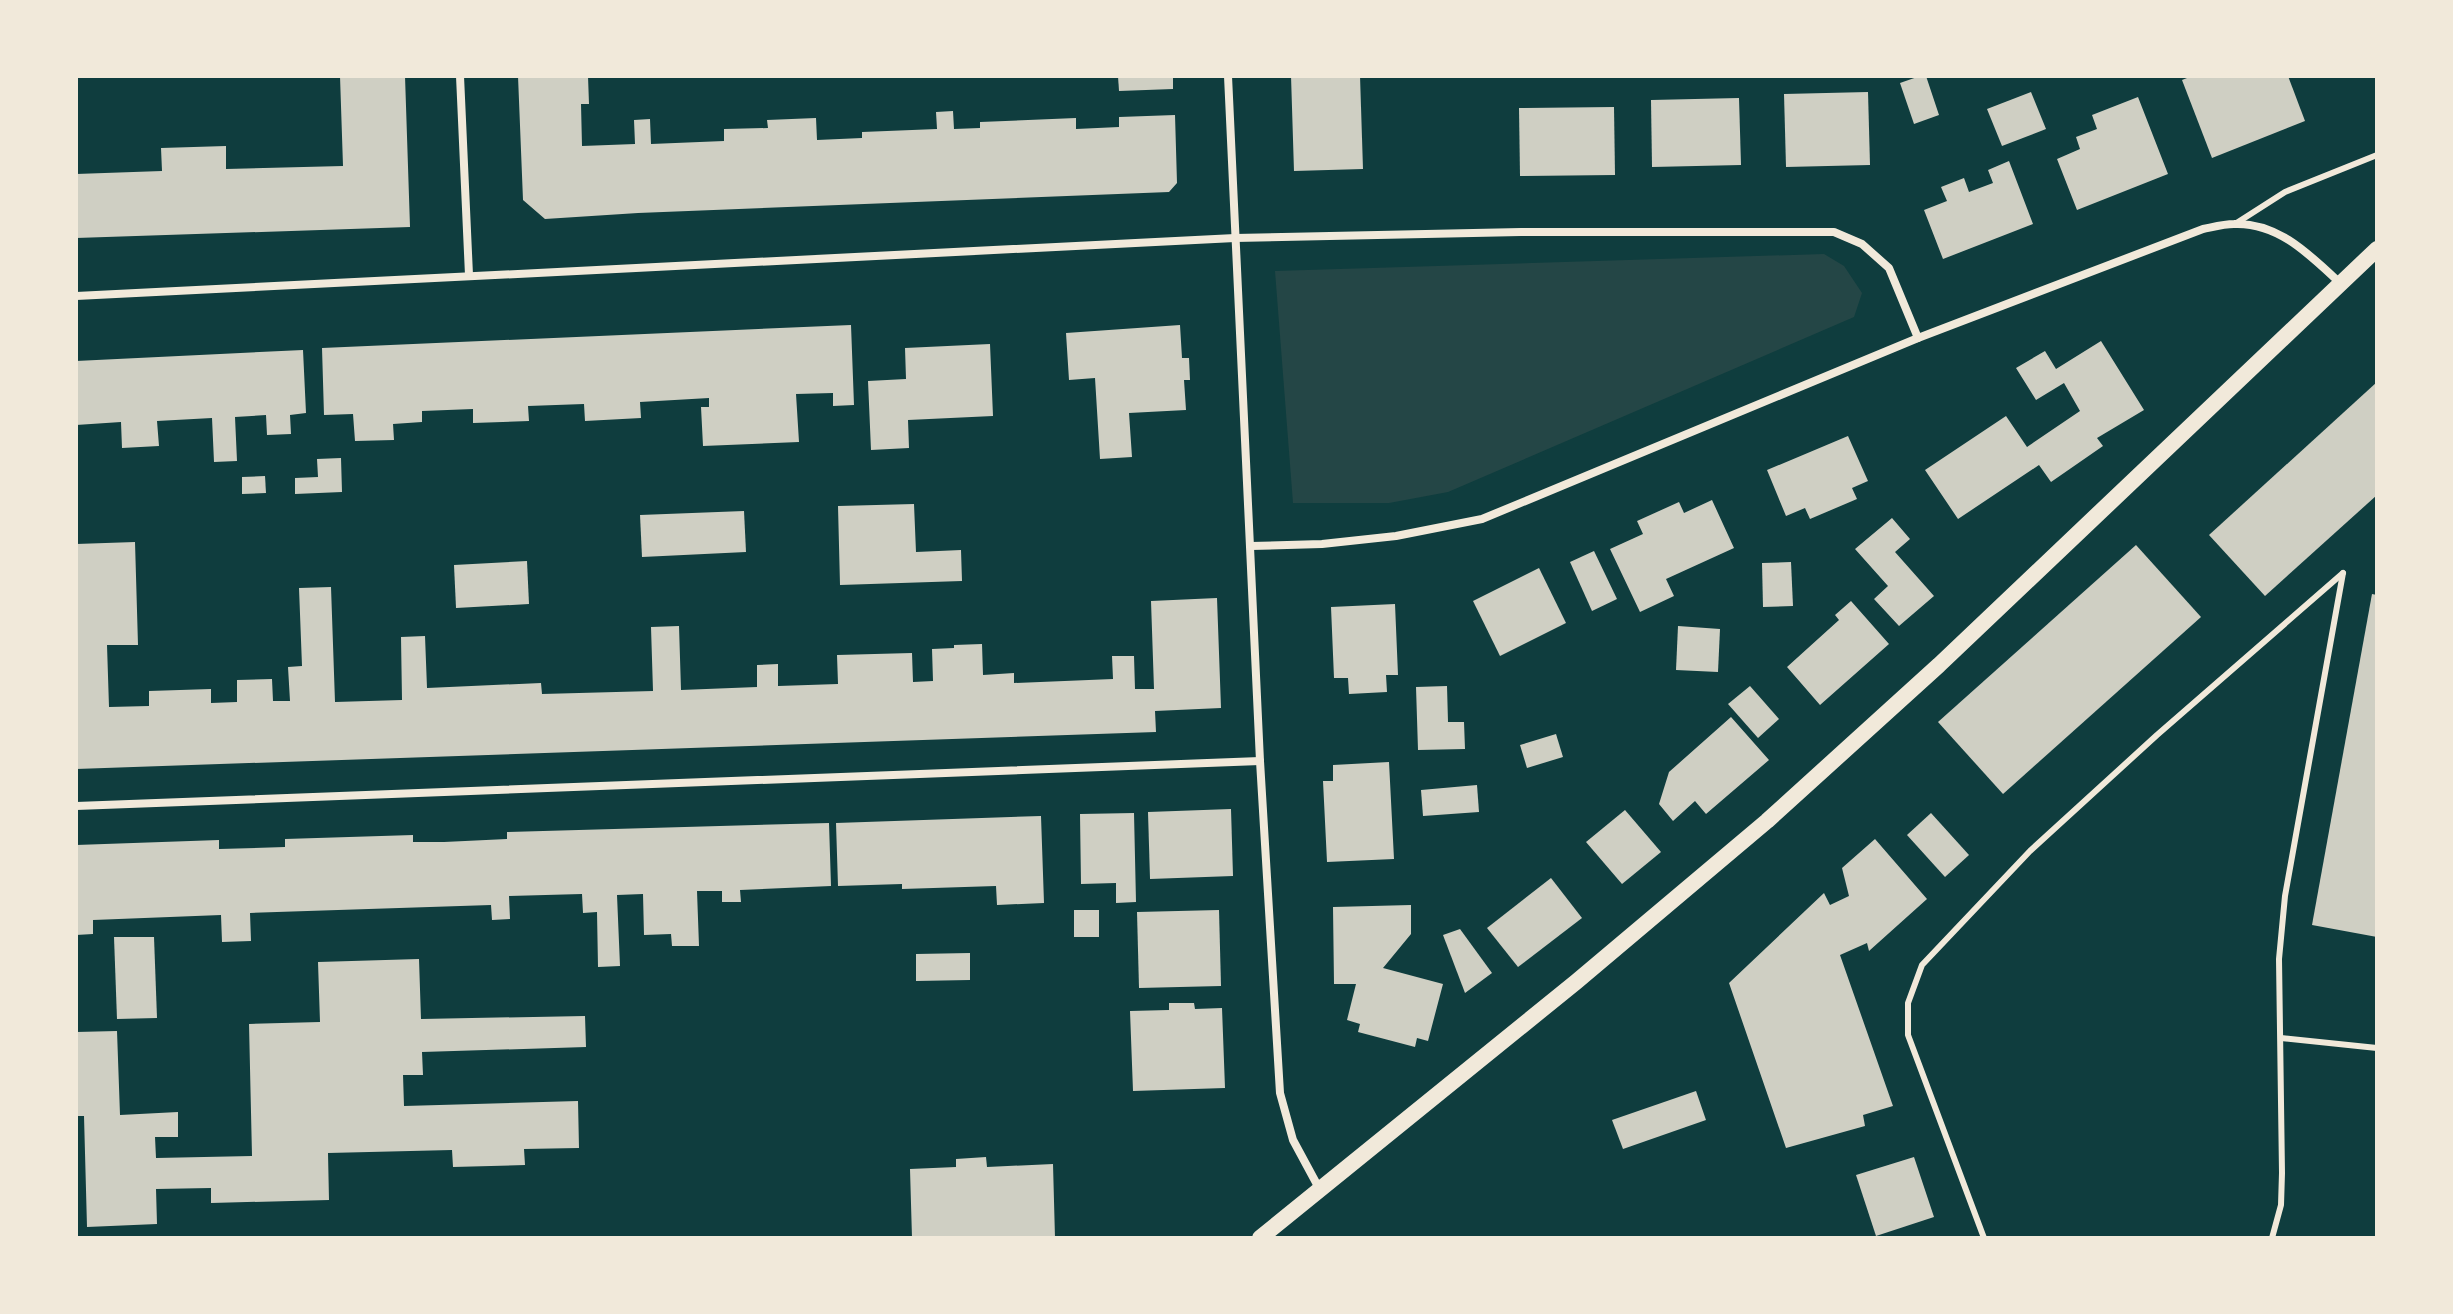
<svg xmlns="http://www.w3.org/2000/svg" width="2453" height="1314" viewBox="0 0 2453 1314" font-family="Figtree,sans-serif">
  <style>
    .green { fill: #244646 }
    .building { fill: #cfcfc3 }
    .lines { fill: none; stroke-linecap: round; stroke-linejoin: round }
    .service { stroke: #f1e9da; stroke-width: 6 }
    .minor { stroke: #f1e9da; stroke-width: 8 }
    .secondary { stroke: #f1e9da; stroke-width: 16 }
  </style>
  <rect width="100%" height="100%" fill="#0f3d3e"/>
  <!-- green -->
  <polygon class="green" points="1824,254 1844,266 1862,293 1854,317 1448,492 1389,503 1293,503 1275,271"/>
  <!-- building -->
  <g class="building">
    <polygon points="340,76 405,76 410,227 76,238 76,174 162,171 161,148 226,146 226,169 343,166"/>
    <polygon points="518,76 588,76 589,104 581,104 582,146 635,144 634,120 650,119 651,144 724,141 724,129 768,128 767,120 816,118 817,140 862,138 862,132 937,129 936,112 953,111 954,129 980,128 980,122 1076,118 1076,129 1119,127 1119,117 1175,115 1177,183 1169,192 638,213 545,219 523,200"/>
    <polygon points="1118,76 1173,76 1173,89 1119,91"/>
    <polygon points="1291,76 1360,76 1363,169 1294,171"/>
    <polygon points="1920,76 1926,76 1939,115 1914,124 1900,83"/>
    <polygon points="2192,76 2288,76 2305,121 2212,158 2182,80"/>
    <polygon points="1868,92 1870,165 1786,167 1784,94"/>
    <polygon points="2031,92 2046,129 2002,146 1987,109"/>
    <polygon points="2138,97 2168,174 2077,210 2057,159 2080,149 2076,137 2097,129 2092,115"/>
    <polygon points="1739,98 1741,165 1652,167 1651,100"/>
    <polygon points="1614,107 1615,175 1520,176 1519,108"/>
    <polygon points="2009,161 2033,224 1943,259 1924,210 1947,201 1941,187 1964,178 1969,192 1993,183 1988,170"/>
    <polygon points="851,325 854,405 833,406 833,393 796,394 799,442 703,446 701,407 709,407 709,398 640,402 641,418 585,421 584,404 528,406 529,421 473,423 473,409 422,411 422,422 393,424 394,440 355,441 353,414 324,415 322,348"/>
    <polygon points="1180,325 1182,358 1189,358 1190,380 1184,380 1186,410 1129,413 1132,457 1100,459 1095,378 1069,380 1066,333"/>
    <polygon points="2101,341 2144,410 2097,438 2103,446 2051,482 2039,465 1958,519 1925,470 2006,416 2027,447 2080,411 2064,383 2036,400 2016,368 2045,351 2056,369"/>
    <polygon points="990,344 993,416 908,420 909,448 871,450 868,381 906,379 905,348"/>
    <polygon points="303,350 306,413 290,415 291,434 267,435 266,415 235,417 237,461 214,462 212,418 157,421 159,446 122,448 121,422 76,425 76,361"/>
    <polygon points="2377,382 2377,495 2265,596 2209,535"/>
    <polygon points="1848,436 1868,481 1852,488 1857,499 1810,519 1805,508 1786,516 1767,470"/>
    <polygon points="341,458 342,492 295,494 295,478 318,477 317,459"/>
    <polygon points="265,476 266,493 242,494 242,477"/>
    <polygon points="1712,500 1734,548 1666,579 1674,596 1640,612 1610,549 1643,534 1637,521 1679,502 1684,513"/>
    <polygon points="914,504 916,552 961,550 962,581 840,585 838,506"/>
    <polygon points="744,511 746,552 642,557 640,515"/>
    <polygon points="1892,518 1910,539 1895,552 1934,596 1899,626 1874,599 1888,586 1855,549"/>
    <polygon points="135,542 138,645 107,645 109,707 149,706 149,691 211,689 211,703 237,702 237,680 272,679 273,701 290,701 288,667 302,666 299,588 331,587 335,702 402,700 401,637 425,636 427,688 541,683 542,694 653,691 651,627 679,626 681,690 757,687 757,665 778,664 778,686 838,684 837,655 912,653 913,682 933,681 932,649 954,648 954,645 982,644 983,675 1014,673 1014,683 1113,679 1112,656 1134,656 1135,689 1154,689 1151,601 1217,598 1221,708 1155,711 1156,732 76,769 76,544"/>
    <polygon points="2136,545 2201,617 2003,794 1938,722"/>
    <polygon points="1594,551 1617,599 1592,611 1570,562"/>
    <polygon points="527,561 529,604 456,608 454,565"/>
    <polygon points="1791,562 1793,606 1763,607 1762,563"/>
    <polygon points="1539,568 1566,623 1500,656 1473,601"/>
    <polygon points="2372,594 2377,595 2377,937 2312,925"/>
    <polygon points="1851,601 1889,644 1820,705 1787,667 1839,620 1835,615"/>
    <polygon points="1395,604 1398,675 1386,675 1387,692 1349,694 1348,678 1334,678 1331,607"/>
    <polygon points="1678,626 1720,629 1718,672 1676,670"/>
    <polygon points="1447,686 1448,722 1464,722 1465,749 1418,750 1416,687"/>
    <polygon points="1750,686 1779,719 1758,738 1728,704"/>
    <polygon points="1731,717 1769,760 1706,814 1695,801 1673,821 1659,804 1669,772"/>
    <polygon points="1556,734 1563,757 1527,768 1520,745"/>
    <polygon points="1389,762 1394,859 1327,862 1323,781 1333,781 1333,765"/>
    <polygon points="1477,785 1479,812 1423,816 1421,790"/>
    <polygon points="1231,809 1233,876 1150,879 1148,812"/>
    <polygon points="1625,810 1661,852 1622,884 1586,842"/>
    <polygon points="1134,813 1136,902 1116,903 1116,883 1081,884 1080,814"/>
    <polygon points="1931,813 1969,855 1945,877 1907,835"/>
    <polygon points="1041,816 1044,903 997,905 996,886 902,889 902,884 838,886 836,823"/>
    <polygon points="829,823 831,886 740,890 741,902 722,902 722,891 697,891 699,946 672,946 671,934 644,935 643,894 617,895 620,966 598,967 597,912 583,913 582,894 509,896 510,919 492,920 491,905 250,913 251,941 222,942 221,915 93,920 93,934 76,935 76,845 219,840 219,849 285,847 285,839 413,835 413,842 444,842 507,839 507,832"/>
    <polygon points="1875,839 1927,899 1869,951 1867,943 1840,955 1893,1106 1863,1115 1865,1126 1786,1148 1729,983 1824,893 1830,905 1849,896 1842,868"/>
    <polygon points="1551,878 1582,918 1518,967 1487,928"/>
    <polygon points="1411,905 1411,934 1383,968 1443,984 1428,1041 1417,1038 1415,1047 1358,1032 1360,1024 1347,1020 1356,984 1334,984 1333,907"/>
    <rect x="1074" y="910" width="25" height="27"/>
    <polygon points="1219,910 1221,986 1139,988 1137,912"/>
    <polygon points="1460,929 1492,973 1465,993 1443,935"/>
    <polygon points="114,937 154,937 157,1018 117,1019"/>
    <polygon points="970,953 970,980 916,981 916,954"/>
    <polygon points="419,959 421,1019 585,1016 586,1047 422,1052 423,1075 403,1075 404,1106 578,1101 579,1148 524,1149 525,1165 453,1167 452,1150 328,1153 329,1200 211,1203 211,1188 156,1189 157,1224 87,1227 84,1116 76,1116 76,1032 117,1031 120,1115 178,1112 178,1137 155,1137 156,1158 252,1156 249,1024 320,1022 318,962"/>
    <polygon points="1169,1003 1194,1003 1195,1009 1222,1008 1225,1088 1133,1091 1130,1011 1169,1010"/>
    <polygon points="1696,1091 1706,1120 1623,1149 1612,1120"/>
    <polygon points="986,1157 987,1167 1053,1164 1055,1238 912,1238 910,1169 956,1167 956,1159"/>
    <polygon points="1914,1157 1934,1217 1876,1236 1856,1175"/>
  </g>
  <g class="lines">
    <!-- service -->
    <g class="service">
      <polyline points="2235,224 2285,192 2377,155"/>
      <polyline points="2281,1038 2377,1048"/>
      <polyline points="1984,1238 1908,1035 1908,1003 1922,965 2030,851 2157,735 2343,573"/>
      <polyline points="2272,1238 2281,1205 2282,1173 2279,959 2285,896 2343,573"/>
    </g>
    <!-- minor -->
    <g class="minor">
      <polyline points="460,76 469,275"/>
      <polyline points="1228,76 1260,761 1280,1093 1293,1140 1320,1190"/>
      <polyline points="76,296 1235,238 1521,232 1834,232 1862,244 1889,268 1918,338"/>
      <path d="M1251,546L1322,544L1396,536L1482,519L1918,338L2203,229C2213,227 2224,224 2234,224C2278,222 2310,255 2340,283"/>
      <polyline points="76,806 1260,761"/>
    </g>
    <!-- secondary -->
    <polyline class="secondary" points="1260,1238 1576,982 1767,821 1939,665 2377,249"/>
  </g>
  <!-- border -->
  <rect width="2453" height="1314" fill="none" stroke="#f1e9da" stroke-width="156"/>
</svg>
